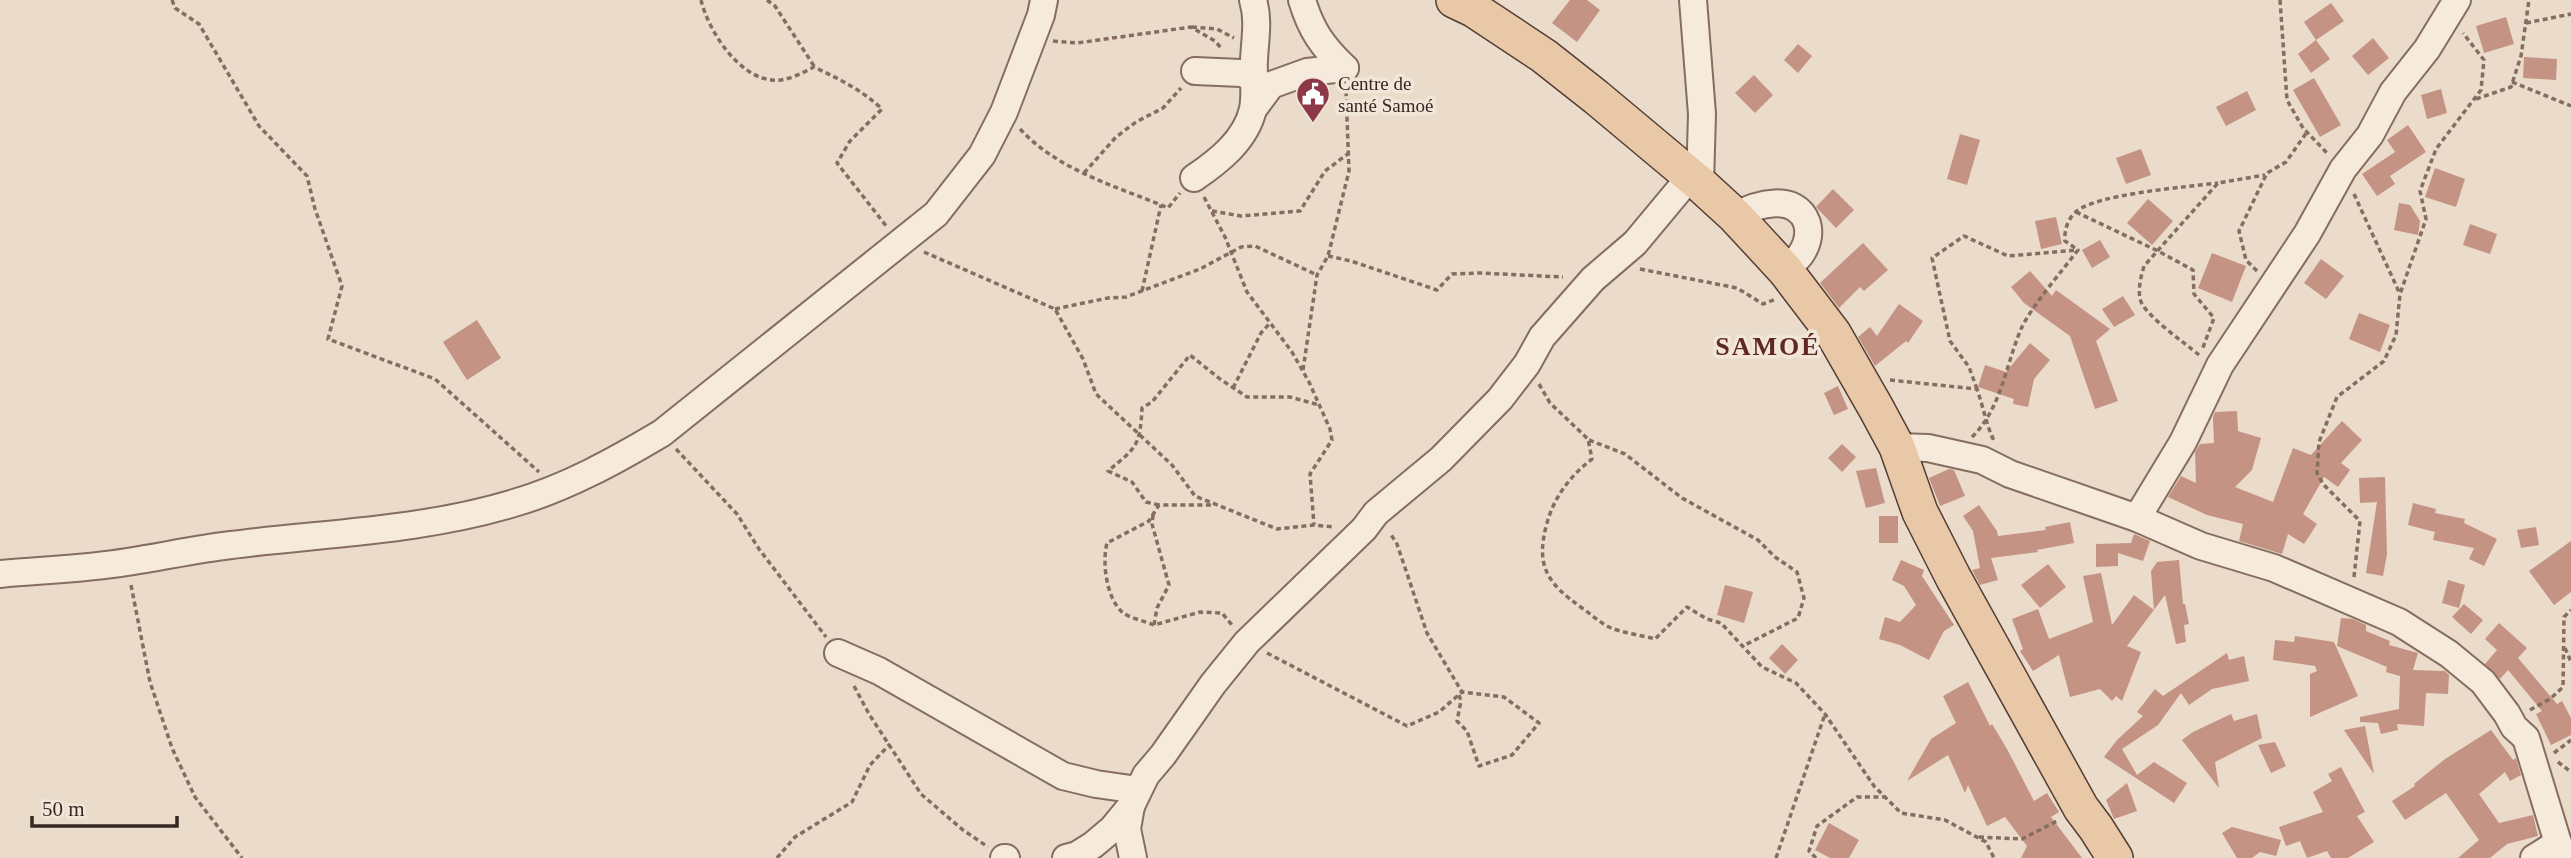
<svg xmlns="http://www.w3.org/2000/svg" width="2571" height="858" viewBox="0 0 2571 858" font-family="Georgia,serif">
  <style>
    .building { fill: #c49384 }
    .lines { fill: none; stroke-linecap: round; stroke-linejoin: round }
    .minor-casing { stroke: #856d60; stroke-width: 30 }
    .major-casing { stroke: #533d34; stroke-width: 38 }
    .path { stroke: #856d60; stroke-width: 3.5; stroke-dasharray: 5 3.5; stroke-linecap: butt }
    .minor { stroke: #f6eadc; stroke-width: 26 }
    .major { stroke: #e8c8a7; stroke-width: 35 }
    .labels { text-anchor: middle; stroke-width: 7; stroke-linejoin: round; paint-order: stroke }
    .poi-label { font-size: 19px; fill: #372822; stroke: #f2e6d9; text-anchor: start }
    .district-label { font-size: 26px; font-weight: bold; letter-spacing: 2px; fill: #5f2826; stroke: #f2e6d9 }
  </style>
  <rect width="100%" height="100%" fill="#eadbca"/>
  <!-- building -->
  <g class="building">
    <polygon points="1570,0 1587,0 1600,10 1577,42 1552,23"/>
    <polygon points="2331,3 2344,21 2316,40 2304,22"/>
    <polygon points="2506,17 2514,44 2484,53 2476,26"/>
    <polygon points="2373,38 2389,58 2368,75 2352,56"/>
    <polygon points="2316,40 2330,59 2311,73 2298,54"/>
    <polygon points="1798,44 1812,56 1798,73 1784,60"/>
    <polygon points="2524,57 2557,59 2556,80 2523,78"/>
    <polygon points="1754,75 1773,95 1755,113 1735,93"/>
    <polygon points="2314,78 2341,125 2320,137 2293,90"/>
    <polygon points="2441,89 2447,113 2427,119 2421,95"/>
    <polygon points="2247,91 2256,110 2226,126 2216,107"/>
    <polygon points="2408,125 2426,152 2390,176 2395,184 2377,196 2362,174 2395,152 2387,140"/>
    <polygon points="1960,134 1980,140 1967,185 1947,179"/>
    <polygon points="2141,149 2151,175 2126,184 2116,158"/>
    <polygon points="2435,168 2465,179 2456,207 2425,197"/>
    <polygon points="1833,189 1854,210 1836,228 1816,207"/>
    <polygon points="2148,199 2173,221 2152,245 2127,223"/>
    <polygon points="2399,203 2410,205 2420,221 2418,235 2394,230"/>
    <polygon points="2056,217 2062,244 2041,249 2035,221"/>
    <polygon points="2470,224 2497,234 2490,254 2463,245"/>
    <polygon points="2100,240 2110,257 2092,268 2082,250"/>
    <polygon points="1863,243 1888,270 1864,291 1860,287 1839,308 1820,283"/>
    <polygon points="2212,253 2246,266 2232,302 2198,288"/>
    <polygon points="2321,259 2344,276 2326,299 2304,283"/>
    <polygon points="2030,271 2052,296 2056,290 2110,329 2096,341 2118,401 2095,409 2070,336 2024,303 2011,287"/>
    <polygon points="2123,296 2135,315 2114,327 2102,309"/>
    <polygon points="1899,304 1923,321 1908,343 1906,341 1875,366 1858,337 1870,327 1877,336"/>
    <polygon points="2359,313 2390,325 2380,352 2349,339"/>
    <polygon points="477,320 501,358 467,380 443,342"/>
    <polygon points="2030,343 2050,360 2034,379 2028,407 2013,404 2014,399 1978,387 1985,365 2006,372"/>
    <polygon points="1838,386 1848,409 1834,415 1824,393"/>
    <polygon points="2237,411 2238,431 2261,438 2252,470 2235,487 2273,502 2293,448 2311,455 2342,421 2362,440 2341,463 2350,470 2338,487 2324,477 2303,514 2317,524 2304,544 2288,534 2282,554 2239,541 2243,524 2207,515 2168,497 2181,476 2196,483 2195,452 2200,444 2214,443 2213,417 2215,412"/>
    <polygon points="1842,444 1856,457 1842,472 1828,458"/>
    <polygon points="1876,468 1885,503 1866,508 1856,471"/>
    <polygon points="1949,469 1954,470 1965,496 1940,506 1929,478"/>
    <polygon points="2385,477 2387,554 2383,576 2366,573 2377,502 2360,503 2359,478"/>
    <polygon points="2413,503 2436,509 2435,513 2465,519 2464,523 2497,539 2484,566 2469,559 2474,548 2433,540 2435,532 2408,525"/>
    <polygon points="1979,505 1997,531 1998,536 2046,530 2045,527 2070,522 2074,543 2037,550 2038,552 1991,558 1998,580 1980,585 1972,570 1980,568 1973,531 1963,516"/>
    <rect x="1879" y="516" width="19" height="27"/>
    <polygon points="2536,527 2539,545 2521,548 2517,530"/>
    <polygon points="2134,534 2150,541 2143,561 2118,553 2118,566 2096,567 2096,544 2131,543"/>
    <polygon points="2571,541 2571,592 2554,605 2529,571"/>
    <polygon points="1901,560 1924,570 1922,576 1954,625 1944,631 1929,660 1900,645 1879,639 1885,617 1900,622 1916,605 1904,586 1892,580"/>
    <polygon points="2179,560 2183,604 2185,604 2189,624 2184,625 2186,642 2176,644 2165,595 2127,646 2141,652 2122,701 2116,696 2112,701 2100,689 2070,697 2059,655 2033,671 2020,651 2023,649 2012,619 2038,609 2049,639 2093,622 2083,576 2101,573 2112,625 2134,595 2154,610 2151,571 2157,562"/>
    <polygon points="2048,564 2066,587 2040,608 2021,585"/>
    <polygon points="2448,580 2465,585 2459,608 2442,603"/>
    <polygon points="1725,585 1753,592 1744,623 1717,615"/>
    <polygon points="2464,604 2483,620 2471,634 2452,617"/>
    <polygon points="2341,618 2353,619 2366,625 2366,631 2390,641 2389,645 2418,653 2413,670 2445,671 2449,675 2448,694 2426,693 2424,726 2397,724 2398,730 2381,734 2378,723 2360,722 2360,717 2399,709 2400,676 2386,672 2387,667 2337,646"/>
    <polygon points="2499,623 2527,648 2518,658 2557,704 2562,701 2571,718 2571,735 2551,745 2536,714 2542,711 2508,670 2500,679 2485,664 2497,650 2485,639"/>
    <polygon points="2295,636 2334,642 2358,696 2310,717 2310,674 2317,671 2315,666 2273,660 2275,640 2294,642"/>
    <polygon points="1782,644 1798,660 1785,674 1769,658"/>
    <polygon points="2227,653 2229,660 2244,656 2249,681 2212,689 2189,705 2181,693 2158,725 2122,749 2137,775 2154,762 2187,783 2174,803 2104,757 2117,740 2143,716 2137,712 2155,689 2163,696"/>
    <polygon points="1968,682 1990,726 1992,724 2007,749 2034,801 2047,793 2059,812 2051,817 2082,858 2021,858 2027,846 2005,817 1987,826 1968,785 1965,793 1948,755 1907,781 1931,739 1956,723 1943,696"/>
    <polygon points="2231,714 2234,721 2257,714 2262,738 2215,762 2219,788 2182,740 2193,732"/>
    <polygon points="2365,726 2374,774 2344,730"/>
    <polygon points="2491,730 2513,760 2516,758 2521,775 2510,781 2505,772 2479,794 2499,823 2533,815 2538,836 2507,844 2490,858 2458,858 2479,840 2446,793 2405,820 2392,801 2415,786 2414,784 2445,759"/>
    <polygon points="2275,742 2286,766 2271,773 2258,745"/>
    <polygon points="2341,767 2365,812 2357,816 2374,842 2348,858 2331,858 2327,851 2307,858 2300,841 2286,846 2279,827 2323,812 2313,792 2332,781 2328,774"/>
    <polygon points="2127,783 2137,811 2114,819 2106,800"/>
    <polygon points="1829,823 1859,840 1849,858 1830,858 1815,850"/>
    <polygon points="2232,827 2281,840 2276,856 2260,852 2252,858 2237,858 2222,833"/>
  </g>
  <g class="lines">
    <!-- minor casing -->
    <g class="minor-casing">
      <g id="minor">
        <path d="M1302,0C1311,30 1322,46 1345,68"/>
        <polyline points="1693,0 1702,114 1700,184"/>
        <polyline points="1195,71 1241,73 1253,77"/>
        <polyline points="1254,108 1271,85 1307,72 1345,68"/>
        <path d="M1194,178C1219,161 1246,140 1253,109C1256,94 1253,75 1254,60C1255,39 1259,20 1253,0"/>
        <path d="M1735,216C1756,204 1796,192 1807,223C1810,234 1807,245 1801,254C1797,260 1790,265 1785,270"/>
        <polyline points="1897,447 1928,448 1982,460 2010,474 2137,518 2201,546 2274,568 2399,622 2449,654 2483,682 2507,714 2514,727 2526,738 2558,843 2564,858"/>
        <polyline points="2137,518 2183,442 2220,365 2307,234 2343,169 2370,135 2393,92 2427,49 2457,0"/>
        <path d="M0,574C42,570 85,569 127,562C161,557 196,549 231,545C325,533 422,531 514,503C566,488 615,461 662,433L936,214L982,155L1004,112L1041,15L1044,0"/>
        <polyline points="838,653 879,671 1063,776 1096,784 1138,790"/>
        <polyline points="1131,806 1127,829 1133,858"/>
        <polyline points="1004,858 1006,858"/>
        <polyline points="1066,858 1077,855 1093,845 1112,829 1131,806 1146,775 1163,755 1213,684 1247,642 1364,529 1376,513 1441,459 1500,399 1527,364 1542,337 1593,279 1635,243 1690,177"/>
        <polyline points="2534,858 2558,843"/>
      </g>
    </g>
    <!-- major casing -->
    <g class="major-casing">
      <polyline id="major" points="1454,0 1473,9 1544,56 1596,97 1700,184 1735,216 1785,270 1833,333 1876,408 1897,447 1920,512 1953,577 2081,808 2096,828 2115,858"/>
    </g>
    <!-- path -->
    <g class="path">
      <polyline points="172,0 175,8 199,24 259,126 307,176 315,209 342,286 328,339 435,379 539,472"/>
      <path d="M701,0C708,30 738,77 772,80C786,82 802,73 814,67C839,79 862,90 882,109L850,141L837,163L887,227"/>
      <polyline points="767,0 775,6 814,66"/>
      <polyline points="2280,0 2287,100 2303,128 2327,153"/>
      <polyline points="2526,23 2571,14"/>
      <polyline points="1192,27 1217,29 1234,38"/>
      <polyline points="1053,41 1077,43 1191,27 1215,41 1222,49"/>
      <polyline points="2512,82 2571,106"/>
      <polyline points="2476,99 2511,87 2521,56 2529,0"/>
      <path d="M1020,129C1057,169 1112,185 1161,205L1168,208L1180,193"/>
      <polyline points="1084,173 1116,137 1136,122 1163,108 1181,88"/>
      <polyline points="2354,194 2400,294"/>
      <polyline points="1204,197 1225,237 1247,292 1292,352 1309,382 1330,429 1332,440 1310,474 1314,525"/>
      <polyline points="1212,211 1241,216 1300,211 1325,171 1349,153"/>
      <polyline points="2076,212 2158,251 2193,270 2194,294 2214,318 2202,350"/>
      <polyline points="924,252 1055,309 1083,359 1096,394 1172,465 1195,496 1277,529 1314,525 1333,527"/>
      <polyline points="1328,256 1351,261 1437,290 1452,274 1480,273 1563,277"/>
      <polyline points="1640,269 1737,288 1763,304 1776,299"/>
      <polyline points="2257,271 2246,260 2239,231 2267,173 2286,162 2307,132"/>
      <polyline points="1142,291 1161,205"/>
      <polyline points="1055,309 1108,298 1126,297 1200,269 1241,247 1255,246 1317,275"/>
      <path d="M2199,355C2185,343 2144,315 2140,299C2138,287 2141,277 2144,266L2218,183L2265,175"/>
      <polyline points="1303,370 1317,275 1328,256 1349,171 1346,91"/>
      <path d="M1890,380L1977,389C1983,406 1986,424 1994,441"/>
      <path d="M1539,384L1550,403L1588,439L1592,459C1571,475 1554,497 1547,523C1535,566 1547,583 1582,608C1591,614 1599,622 1609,627C1622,633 1641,635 1655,639L1687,607L1707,619L1721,623L1762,667L1796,683L1825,714L1874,786L1901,813L1945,820L1986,842L1994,858"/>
      <polyline points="1233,388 1261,333 1270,323"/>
      <polyline points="1977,389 1969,367 1950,341 1932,258 1964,236 2008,256 2078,250"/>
      <path d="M1972,437C2002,407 2005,367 2021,329C2031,307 2062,271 2078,250L2065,241C2064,230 2068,218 2077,211C2098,194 2186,187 2218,183"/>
      <polyline points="1589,440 1625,454 1682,498 1758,540 1775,557 1797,572 1804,598 1798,618 1743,646"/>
      <polyline points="676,449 737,514 759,549 826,637"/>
      <path d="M1159,505L1146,502L1132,482L1108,471C1137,447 1140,446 1142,408L1152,402L1190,355L1220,379L1247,397H1290L1319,405"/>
      <polyline points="1153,515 1152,524 1169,585 1157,608 1154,625 1200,612 1222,613 1232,625"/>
      <polyline points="2354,577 2360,521 2323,484 2317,473 2319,442 2337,397 2384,361 2396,335 2400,294 2426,219 2420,191 2436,149 2481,90 2484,60 2463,33"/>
      <polyline points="131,585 150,682 172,748 195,797 242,858"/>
      <path d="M1154,625C1145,621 1129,618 1122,612C1106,597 1102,562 1107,543L1149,521L1159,505H1213"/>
      <polyline points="2565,648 2571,662"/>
      <polyline points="1267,653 1407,726 1439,712 1462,692 1427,633 1397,544 1390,533"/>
      <polyline points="854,686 869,714 921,794 963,830 988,847"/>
      <polyline points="1459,695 1461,701 1457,721 1467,731 1479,766 1512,755 1539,723 1504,697 1462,692"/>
      <polyline points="2530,710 2550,699 2563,687 2564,617 2571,610"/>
      <polyline points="2554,753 2571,740"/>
      <polyline points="2558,762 2571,772"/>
      <polyline points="1979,837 2022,839 2057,821"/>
      <polyline points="777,858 795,837 852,802 870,765 890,744"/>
      <polyline points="1776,858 1825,714"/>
      <polyline points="1816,858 1809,851 1817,826 1857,797 1884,797"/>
    </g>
    <!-- minor -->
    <use href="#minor" class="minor"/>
    <!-- major -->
    <use href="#major" class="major"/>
  </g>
  <!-- icons -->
  <defs>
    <g id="civic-pin" transform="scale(1.75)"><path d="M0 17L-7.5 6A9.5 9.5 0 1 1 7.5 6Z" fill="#8d3747" stroke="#f2e6d9"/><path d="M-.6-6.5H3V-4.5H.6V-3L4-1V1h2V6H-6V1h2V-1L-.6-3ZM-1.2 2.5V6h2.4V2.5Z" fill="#fff"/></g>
  </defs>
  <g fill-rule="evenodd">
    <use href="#civic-pin" x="1313" y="94"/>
  </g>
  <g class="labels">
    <!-- poi labels -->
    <g class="poi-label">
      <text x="1338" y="90">Centre de<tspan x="1338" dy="22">santé Samoé</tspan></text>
    </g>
    <!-- district labels -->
    <g class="district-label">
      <text x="1768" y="355">SAMOÉ</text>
    </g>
  </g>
  <!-- scale -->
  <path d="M32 816v10h145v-10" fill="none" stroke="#372822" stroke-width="3.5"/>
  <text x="42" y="816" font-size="21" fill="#372822" stroke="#f2e6d9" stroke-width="5" paint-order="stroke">50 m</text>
</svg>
